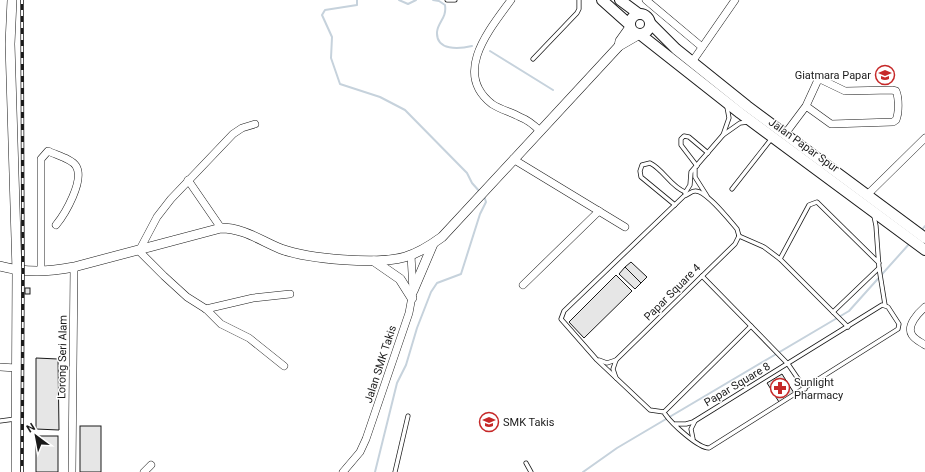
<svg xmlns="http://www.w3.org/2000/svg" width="925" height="472" viewBox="0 0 925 472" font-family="Roboto,sans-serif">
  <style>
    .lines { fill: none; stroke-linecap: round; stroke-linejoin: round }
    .stream { stroke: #c6d2dc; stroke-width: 2 }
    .building { fill: #e6e6e6; stroke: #1a1a1a }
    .service-casing { stroke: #1a1a1a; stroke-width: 5 }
    .minor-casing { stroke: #1a1a1a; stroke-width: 8 }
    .secondary-casing { stroke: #1a1a1a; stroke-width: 10 }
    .primary-casing { stroke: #1a1a1a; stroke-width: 12 }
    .service { stroke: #fff; stroke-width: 3.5 }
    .minor { stroke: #fff; stroke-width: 7 }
    .secondary { stroke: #fff; stroke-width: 9 }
    .primary { stroke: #fff; stroke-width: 10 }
    .rail-casing { stroke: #1a1a1a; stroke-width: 3.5 }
    .rail { stroke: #fff; stroke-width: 2; stroke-dasharray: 6; stroke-linecap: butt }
    .labels { text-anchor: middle; stroke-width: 3; stroke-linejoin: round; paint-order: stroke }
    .poi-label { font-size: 11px; fill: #1a1a1a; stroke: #fff; text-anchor: start }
    .street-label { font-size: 11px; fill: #1a1a1a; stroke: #fff }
  </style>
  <rect width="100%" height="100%" fill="#fff"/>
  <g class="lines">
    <!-- stream -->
    <g class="stream">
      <polyline points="357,0 357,5 325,10 322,15 332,37 331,58 340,84 380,97 405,110 467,173 472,183 480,192"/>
      <polyline points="399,0 408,4 416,0"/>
      <path d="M433,0L439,1L445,5C447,18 438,22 437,32C436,51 459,49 472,46"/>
      <polyline points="490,51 553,90"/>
      <polyline points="921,231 925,226"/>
      <polyline points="375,472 397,383 406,365 417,328 431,292 437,283 461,274 480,214 486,202 484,196"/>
      <polyline points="583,472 617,448 849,311 910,243"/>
    </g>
  </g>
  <!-- building -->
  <g class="building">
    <polygon points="631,262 647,277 641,283 625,267"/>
    <polygon points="625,267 641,283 635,289 619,274"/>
    <polygon points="616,275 632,291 584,338 569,322"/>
    <rect x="25" y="288" width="5" height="6"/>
    <polygon points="36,358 58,359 59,430 36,429"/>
    <polygon points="782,374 794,393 779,402 767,383"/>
    <rect x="80" y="426" width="21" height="46"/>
    <rect x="36" y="436" width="22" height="36"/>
  </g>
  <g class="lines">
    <!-- service casing -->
    <g class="service-casing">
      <g id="service">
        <polyline points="447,0 455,0"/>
        <polyline points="533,59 577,13 579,9 579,0"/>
        <polyline points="723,135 740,123 748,122"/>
        <polyline points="697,166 681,145 681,139 684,136 689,137 708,153"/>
        <polyline points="695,169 695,177 707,196"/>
        <polyline points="732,189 772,138"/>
        <polyline points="685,193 690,185 691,172 723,135 729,118 727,107"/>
        <path d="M675,205L641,177L640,171L642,165L650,163C664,170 670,186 685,192"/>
        <polyline points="874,216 876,226 879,268 833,312 780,259 809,205 817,202 879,263"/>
        <polyline points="739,236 764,247 780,259"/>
        <polyline points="879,268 885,305"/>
        <path d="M702,276L751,326L664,412L650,410L597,360L561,319L564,311L684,196C688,195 691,191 695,191C706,190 730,221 737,229L739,236"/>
        <polyline points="833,312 848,327"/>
        <polyline points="751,326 788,364 805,389"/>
        <polyline points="599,360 607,363 616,360"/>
        <polyline points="616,378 613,369 616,360 735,244 739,236"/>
        <path d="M665,414C672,424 698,448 709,448L898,329L899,324L888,307L882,305L693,422L686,424H675"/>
        <polyline points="0,421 15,419"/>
        <polyline points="693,439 691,429 695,421"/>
        <polyline points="526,463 531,472"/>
        <polyline points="395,472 408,416"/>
      </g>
    </g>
    <!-- minor casing -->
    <g class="minor-casing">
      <g id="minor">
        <path d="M511,0C490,29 452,73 492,104C501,110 511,112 520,117C528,120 534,125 540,131"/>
        <polyline points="646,0 702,47"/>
        <polyline points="692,62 735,0"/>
        <polyline points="255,124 242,128 233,134 171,199 157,217 139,251 164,276 187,297 206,309 221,324 249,338 284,366"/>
        <path d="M785,134L806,106L817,82L820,79L845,91L892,90L896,91C899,98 899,113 896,120L893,122L831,124L806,106"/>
        <polyline points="513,159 625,227"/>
        <polyline points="188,180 221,228"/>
        <polyline points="867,195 925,138"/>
        <path d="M41,271V159L48,151C56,155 72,159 76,166C85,180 65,214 56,225"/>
        <polyline points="523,285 599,211"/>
        <path d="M925,307C918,313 906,326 912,335C915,340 921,342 925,345"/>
        <polyline points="206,309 253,298 290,294"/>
        <polyline points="0,367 16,368"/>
        <polyline points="72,472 74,267"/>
        <polyline points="144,472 151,465"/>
        <polyline points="343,472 360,452 366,439 409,313 413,291 411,255"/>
      </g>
    </g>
    <!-- secondary casing -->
    <g class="secondary-casing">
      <g id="secondary">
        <polyline points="12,0 10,44 17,271 16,472"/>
        <polyline points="619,46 620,41 630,27"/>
        <polyline points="374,261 400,279 412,298"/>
        <path d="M0,266C27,273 47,272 74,267L221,228C244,228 261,241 281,249C309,259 377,265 405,257C419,253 431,245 442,237L619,46L638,35"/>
        <polyline points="413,291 433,244"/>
      </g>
    </g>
    <!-- primary casing -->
    <g class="primary-casing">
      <g id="primary">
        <polyline points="602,0 630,25"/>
        <polyline points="620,0 639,14"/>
        <circle cx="640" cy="24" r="10"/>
        <polyline points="651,24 676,49 747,106 925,238"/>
        <polyline points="641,35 740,113 925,250"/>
      </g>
    </g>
    <!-- service -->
    <use href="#service" class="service"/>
    <!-- minor -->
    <use href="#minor" class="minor"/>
    <!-- secondary -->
    <use href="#secondary" class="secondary"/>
    <!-- primary -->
    <use href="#primary" class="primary"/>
    <!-- rail casing -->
    <g class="rail-casing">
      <polyline id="rail" points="22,472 23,272 22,0"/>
    </g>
    <!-- rail -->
    <use href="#rail" class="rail"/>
  </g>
  <!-- icons -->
  <defs>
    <g id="school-ring" transform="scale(1)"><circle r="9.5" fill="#fff" stroke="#c62828" stroke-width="1.5"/><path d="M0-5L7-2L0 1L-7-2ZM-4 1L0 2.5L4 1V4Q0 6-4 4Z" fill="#c62828"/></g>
    <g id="pharmacy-ring" transform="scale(1)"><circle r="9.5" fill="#fff" stroke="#c62828" stroke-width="1.5"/><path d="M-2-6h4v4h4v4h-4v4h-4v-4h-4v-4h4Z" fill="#c62828"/></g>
  </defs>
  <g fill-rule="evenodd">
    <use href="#school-ring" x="885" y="75"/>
    <use href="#pharmacy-ring" x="780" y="388"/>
    <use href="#school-ring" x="489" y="422"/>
  </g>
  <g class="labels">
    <!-- poi labels -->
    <g class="poi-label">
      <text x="871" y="79" text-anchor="end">Giatmara Papar</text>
      <text x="794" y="386">Sunlight<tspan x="794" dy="13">Pharmacy</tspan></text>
      <text x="503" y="426">SMK Takis</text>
    </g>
    <!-- street labels -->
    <g class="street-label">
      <text transform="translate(804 145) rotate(36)" y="4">Jalan Papar Spur</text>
      <text transform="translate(672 292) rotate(-45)" y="4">Papar Square 4</text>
      <text transform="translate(62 357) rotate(-89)" y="4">Lorong Seri Alam</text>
      <text transform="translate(380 364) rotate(-72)" y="4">Jalan SMK Takis</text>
      <text transform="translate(737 384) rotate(-31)" y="4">Papar Square 8</text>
    </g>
  </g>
  <!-- north arrow -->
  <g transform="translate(36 436) rotate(328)" stroke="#ffffff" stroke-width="3" paint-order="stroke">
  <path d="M0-3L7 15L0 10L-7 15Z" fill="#1a1a1a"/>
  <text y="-6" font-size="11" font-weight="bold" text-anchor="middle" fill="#1a1a1a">N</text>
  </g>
</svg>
